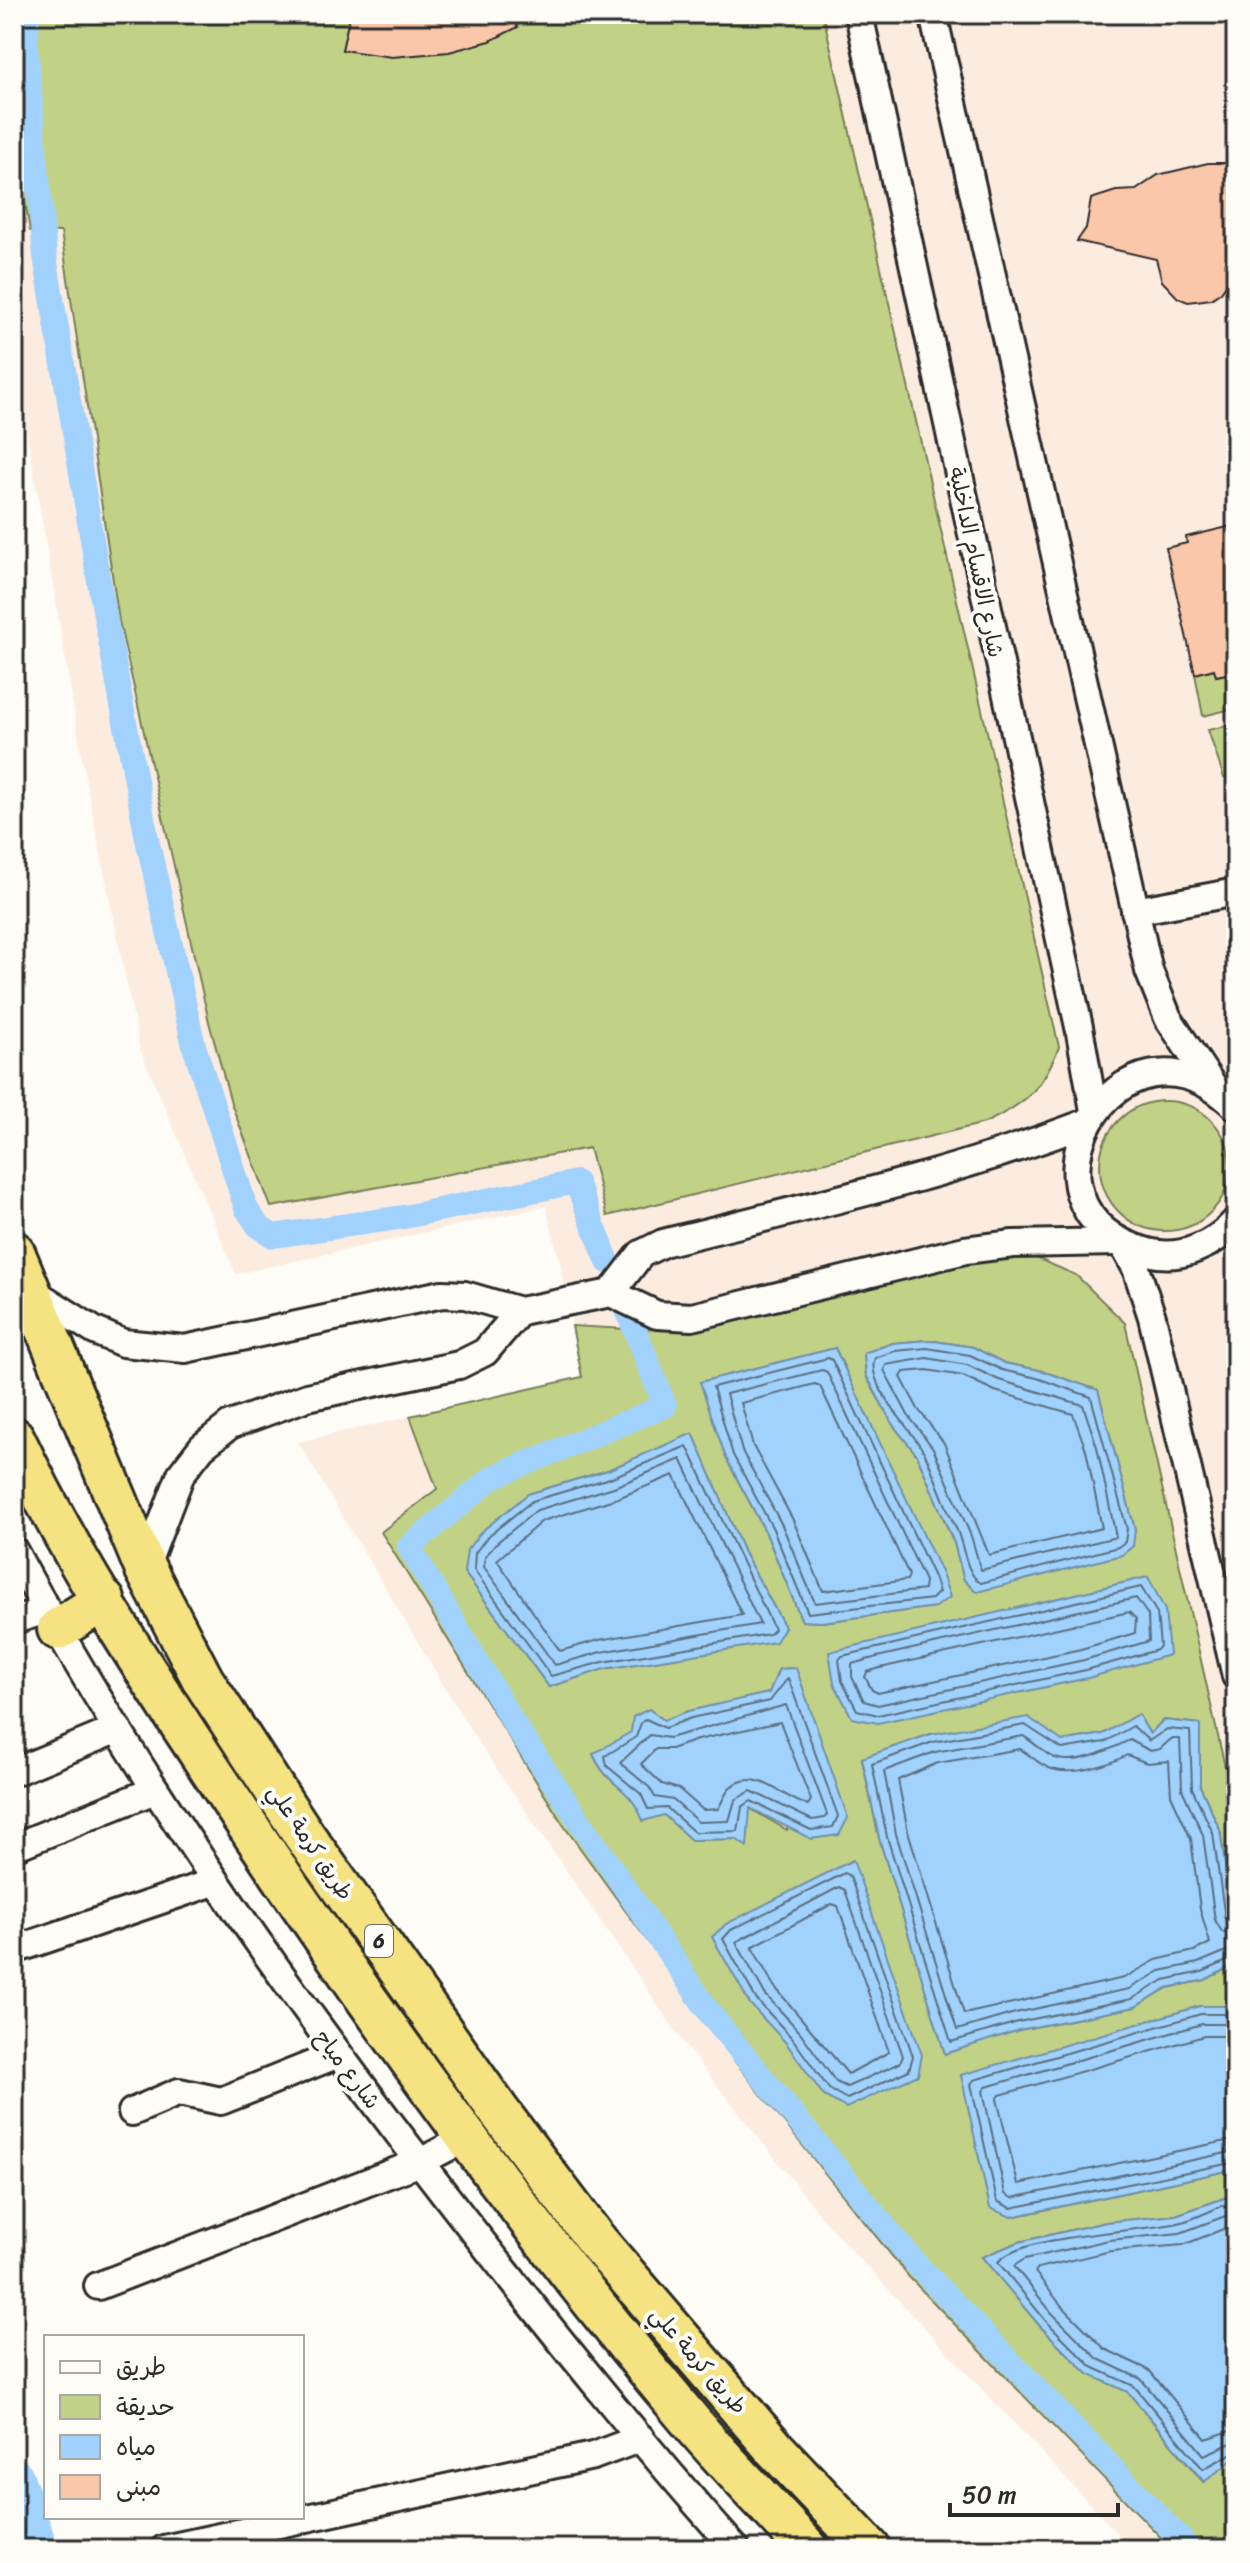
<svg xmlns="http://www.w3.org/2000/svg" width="1250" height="2563" viewBox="0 0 1250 2563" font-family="Sriracha,'Playpen Sans Arabic',sans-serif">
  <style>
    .built { fill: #fcece0 }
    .green { fill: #c1d287; stroke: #767e59; stroke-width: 2; fill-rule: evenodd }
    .water { fill: #a0d2fd; stroke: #718fa9; stroke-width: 2 }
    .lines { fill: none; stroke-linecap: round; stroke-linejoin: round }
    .shore { stroke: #5a6e7f; stroke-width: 2 }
    .canal { stroke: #a0d2fd; stroke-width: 24 }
    .river { stroke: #a0d2fd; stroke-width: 40 }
    .building { fill: #fac7aa; stroke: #2b2b2b; stroke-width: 2 }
    .minor-casing { stroke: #2b2b2b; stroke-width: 32 }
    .highway-casing { stroke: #2b2b2b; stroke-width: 46 }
    .minor { stroke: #fdfcf7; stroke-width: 26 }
    .highway { stroke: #f5e382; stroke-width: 40 }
    .labels { text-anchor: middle; stroke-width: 8; stroke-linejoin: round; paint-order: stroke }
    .shield { fill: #fdfcf7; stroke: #6a6a68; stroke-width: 2 }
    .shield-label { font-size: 20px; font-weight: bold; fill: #2b2b2b }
    .street-label { font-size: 22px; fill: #2b2b2b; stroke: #fdfcf7 }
  </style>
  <rect width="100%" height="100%" fill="#fdfcf7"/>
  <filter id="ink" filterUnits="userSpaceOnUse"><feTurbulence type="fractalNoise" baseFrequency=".0125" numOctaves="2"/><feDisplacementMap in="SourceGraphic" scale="16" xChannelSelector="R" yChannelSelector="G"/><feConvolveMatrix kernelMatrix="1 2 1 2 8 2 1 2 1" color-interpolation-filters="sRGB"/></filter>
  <g filter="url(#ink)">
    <!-- built -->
    <polygon class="built" points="14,14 1236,14 1236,2549 1132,2549 830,2227 685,2045 471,1731 298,1442 582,1377 560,1263 546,1206 236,1274 140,1049 87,787 14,355"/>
    <!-- green -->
    <g class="green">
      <path d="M14,14H823L1059,1047C1041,1091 1026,1103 985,1123L607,1216L589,1148L271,1207L231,1103L209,1022L119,621L61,232L30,231L14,135Z"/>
      <polygon points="1214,669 1217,676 1236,672 1236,708 1203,716 1195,674"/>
      <polygon points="1236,724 1236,775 1224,778 1208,730"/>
      <circle cx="1165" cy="1166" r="65"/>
      <path d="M1027,1254L1076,1275L1125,1323L1236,1816V1938L1220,1830L1200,1786V1724L1163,1720L1150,1734L1138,1714L1103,1734L1062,1741L931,1734L862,1759L879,1838L945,2053L1019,2030L1135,2007L1167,1988L1205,1980L1236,1964V2013L1232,2006H1200L961,2076L1011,2217L1236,2169V2194L1176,2215L1106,2222L1019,2242L982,2257L1039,2325L1088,2374L1128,2392L1203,2482L1236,2457V2549H1172L909,2277L735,2062L564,1826L381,1532L437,1489L410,1416L582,1377L572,1326L645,1330L778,1309L960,1265ZM928,1340L973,1347L1004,1363L1039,1370L1098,1390L1135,1530L1033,1575L977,1592L964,1580L954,1543L917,1455L893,1425L866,1376L864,1353L893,1343ZM835,1348L881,1447L935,1607L822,1622L802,1621L766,1533L726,1458ZM693,1434L744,1553L785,1627L678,1657L604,1669L549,1687L464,1572L528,1494L608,1470ZM795,1668L805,1699L787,1830L749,1808L736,1839L691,1840C682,1832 673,1822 663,1814C636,1796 605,1786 594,1754C649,1721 706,1707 769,1693L779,1669Z"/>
    </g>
    <!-- water -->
    <g class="water">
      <polygon points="928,1340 973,1347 1004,1363 1039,1370 1098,1390 1135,1530 1133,1546 1122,1555 977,1592 964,1580 954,1543 917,1455 893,1425 866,1375 864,1353 893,1343"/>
      <polygon points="835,1348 942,1574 950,1597 935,1607 822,1622 802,1621 766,1533 726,1458 700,1382"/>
      <polygon points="693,1433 744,1553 785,1627 776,1642 604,1669 549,1687 464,1572 467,1550 482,1531 528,1494 608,1470"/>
      <polygon points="1148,1577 1165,1610 1169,1655 1088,1678 878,1723 852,1718 834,1683 829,1652"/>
      <path d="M796,1668L848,1818L839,1835L811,1839L750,1808L747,1847L736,1839L691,1840L664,1815L643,1821C631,1786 606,1786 593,1754L631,1732L633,1717L649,1709L664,1720L688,1711L769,1693L779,1669Z"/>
      <polygon points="1138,1714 1150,1734 1163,1720 1200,1724 1200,1786 1220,1830 1236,1938 1236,1964 1205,1980 1167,1988 1135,2007 1019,2030 945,2054 879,1838 862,1758 931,1734 1028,1717 1062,1741 1103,1734"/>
      <polygon points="853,1860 922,2055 918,2075 846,2108 824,2096 786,2043 750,2004 712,1937 726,1924"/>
      <polygon points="1200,2006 1233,2006 1236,2013 1236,2169 1011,2217 990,2208 961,2075"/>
      <polygon points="1236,2194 1236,2457 1204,2482 1128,2392 1088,2374 1039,2325 982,2257 1019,2242 1106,2222 1176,2215"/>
    </g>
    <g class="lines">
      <!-- shore -->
      <g class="shore">
        <path d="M927,1348L970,1355L1002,1370L1037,1378L1091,1397L1127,1529L1125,1542L1118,1547L981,1583C965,1574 964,1544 956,1528C944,1504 936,1478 925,1454C914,1431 864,1384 875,1358L895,1351Z"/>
        <polygon points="828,1358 832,1360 934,1577 939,1592 932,1599 808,1613 773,1529 733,1455 713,1387"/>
        <polygon points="927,1358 967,1365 999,1380 1083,1405 1097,1447 1116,1537 981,1570 971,1536 933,1448 908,1415 884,1370 886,1365"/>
        <polygon points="822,1370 827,1372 925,1581 924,1590 815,1603 782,1525 742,1451 726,1394"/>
        <polygon points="927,1370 963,1376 995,1391 1073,1414 1086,1450 1102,1528 989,1555 944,1443 918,1409 901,1377 904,1372"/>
        <polygon points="815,1384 820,1386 909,1575 907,1580 823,1591 793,1520 753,1446 741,1403"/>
        <polygon points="687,1446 774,1629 769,1634 603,1662 551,1676 474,1570 475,1553 487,1537 532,1501 610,1478"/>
        <polygon points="681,1459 760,1624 601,1652 555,1665 484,1567 485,1557 495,1544 537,1510 614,1487"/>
        <polygon points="674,1475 742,1615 599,1640 560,1651 497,1560 542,1521 618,1498"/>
        <polygon points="1141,1587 1157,1613 1160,1646 1157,1650 1086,1670 878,1715 857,1710 842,1681 839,1660 842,1656"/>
        <polygon points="1136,1598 1148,1615 1149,1641 1084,1660 878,1705 864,1701 852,1677 852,1664 877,1657"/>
        <polygon points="1129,1612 1136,1619 1135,1633 1081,1649 878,1693 872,1690 865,1677 867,1672 880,1668"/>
        <polygon points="788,1678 838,1816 833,1827 811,1830 751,1801 742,1807 738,1831 694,1832 667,1808 648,1809 641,1794 607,1766 605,1756 636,1737 641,1723 646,1719 665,1728 691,1718 770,1701"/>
        <polygon points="786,1705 827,1814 825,1818 812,1820 751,1791 735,1800 729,1821 698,1822 673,1800 655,1797 649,1787 620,1763 650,1735 669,1738"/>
        <path d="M780,1722L811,1800L808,1805C780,1798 758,1765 729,1788L718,1809L703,1810L679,1789L662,1784L641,1764L656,1749H671L697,1740Z"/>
        <path d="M1020,1749C1031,1755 1040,1766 1052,1769C1073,1776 1109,1765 1127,1755L1147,1763L1169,1761L1171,1795L1191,1839L1200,1909L1210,1943L1194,1951L1156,1960L1124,1978L964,2014L908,1831L898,1780L938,1763Z"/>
        <polygon points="845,1873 850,1876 913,2056 909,2070 847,2099 829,2089 792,2038 756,1999 723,1939 731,1930"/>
        <polygon points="839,1887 845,1890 903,2056 900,2063 847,2087 836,2082 800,2032 765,1994 736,1942"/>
        <polygon points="832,1904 838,1906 889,2052 848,2074 774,1986 752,1947"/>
        <polyline points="1236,1926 1225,1919 1213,1833 1192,1788 1190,1731 1167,1729 1149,1741 1133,1726 1105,1742 1062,1749 1025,1725 933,1742 872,1764 887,1837 951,2042 1018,2022 1132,1999 1164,1980 1202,1972 1236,1957"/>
        <path d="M1236,1936L1222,1932L1215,1920L1203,1835L1182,1789L1180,1739H1171L1160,1749L1150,1751L1130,1740C1111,1749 1077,1766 1055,1758C1043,1753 1034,1742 1023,1736L935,1752L884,1771L896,1834L957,2030L1015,2013L1129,1989L1160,1971L1198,1963L1236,1947"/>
        <polyline points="1236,2014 1201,2014 974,2080 971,2084 997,2201 1011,2208 1236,2162"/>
        <polyline points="1236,2024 1202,2024 986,2087 983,2091 1005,2194 1012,2198 1236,2151"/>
        <polyline points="1236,2036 1204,2036 1000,2095 997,2099 1018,2184 1236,2139"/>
        <path d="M1236,2202C1216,2206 1198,2219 1178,2223C1140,2232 1023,2234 998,2262L1045,2320L1092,2367L1134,2386L1203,2469L1236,2451"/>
        <polyline points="1236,2212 1180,2233 1109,2240 1025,2259 1014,2266 1052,2313 1098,2359 1141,2379 1204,2455 1236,2441"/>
        <polyline points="1236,2224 1183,2245 1111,2251 1038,2268 1035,2272 1061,2305 1105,2349 1149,2370 1206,2439 1236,2429"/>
      </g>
      <!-- canal -->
      <g class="canal">
        <polyline points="28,14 26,48 45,256 100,588 147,839 194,1046 246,1208 258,1226 273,1236 404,1217 576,1182 608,1262"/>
        <polyline points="625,1305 665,1406 493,1477 409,1547 517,1729 711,2015 915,2263 1190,2549"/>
      </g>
      <!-- river -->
      <polyline class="river" points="14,2478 38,2549"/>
    </g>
    <!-- building -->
    <g class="building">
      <polygon points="350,14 511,14 518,27 490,41 449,52 392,57 342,50"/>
      <polygon points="1208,163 1236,163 1236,271 1221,292 1211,299 1188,302 1178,298 1162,281 1156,259 1077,241 1086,228 1091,199 1116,191 1136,190 1158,175"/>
      <polygon points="1236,525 1236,672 1216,676 1214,669 1195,674 1166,548 1187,543 1186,537"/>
    </g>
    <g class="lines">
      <!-- minor casing -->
      <g class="minor-casing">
        <g id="minor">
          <polyline points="859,14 1079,1027 1094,1111"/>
          <polyline points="933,14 1149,971 1168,1018 1213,1086"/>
          <polyline points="1135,911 1236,892"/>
          <path d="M1236,1107C1119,990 994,1211 1148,1252C1181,1261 1214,1245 1236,1221"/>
          <polyline points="1122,1243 1136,1268 1152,1317 1236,1676"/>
          <polyline points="29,1289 95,1331 123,1343 185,1349 442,1294 465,1295 520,1311 611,1293 657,1315 692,1317 965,1250 1013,1244 1119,1242"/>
          <path d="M611,1293L641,1254L663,1243C806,1207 948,1176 1086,1123"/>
          <path d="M14,1551C142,1788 298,2006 464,2219C552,2331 641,2443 736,2549"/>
          <polyline points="145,1568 181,1474 202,1447 230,1425 307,1397 459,1365 485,1352 520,1311"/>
          <polyline points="14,1620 47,1610"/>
          <polyline points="14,1772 118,1729"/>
          <polyline points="14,1847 155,1790"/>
          <polyline points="14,1950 214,1882"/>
          <polyline points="132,2112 179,2092 221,2101 336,2055"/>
          <polyline points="98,2286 420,2162 468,2137"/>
          <polyline points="164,2549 593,2456 641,2438"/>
        </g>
      </g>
      <!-- highway casing -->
      <g class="highway-casing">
        <g id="highway">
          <polyline points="14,1252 145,1568 203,1680 304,1835 498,2110 596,2240 775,2449 870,2549"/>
          <path d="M14,1438C80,1578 170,1709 256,1838C390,2038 532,2233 687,2417C725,2463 768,2505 808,2549"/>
          <polyline points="58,1629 104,1600"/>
        </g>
      </g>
      <!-- minor -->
      <use href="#minor" class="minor"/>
      <!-- highway -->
      <use href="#highway" class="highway"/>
    </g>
  </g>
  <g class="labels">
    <!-- shield labels -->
    <rect class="shield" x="365" y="1925" width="28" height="32" rx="6"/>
    <g class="shield-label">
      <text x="379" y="1948">6</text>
    </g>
    <!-- street labels -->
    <g class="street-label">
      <text transform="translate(977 562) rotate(78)" y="8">شارع الاقسام الداخلية</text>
      <text transform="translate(311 1842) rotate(56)" y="8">طريق كرمة علي</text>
      <text transform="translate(348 2069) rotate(53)" y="8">شارع مياح</text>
      <text transform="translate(699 2360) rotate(49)" y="8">طريق كرمة علي</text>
    </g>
  </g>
  <!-- margin -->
  <rect width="1250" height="2563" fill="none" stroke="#fdfcf7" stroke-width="48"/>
  <rect x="24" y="24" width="1202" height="2515" fill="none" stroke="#2b2b2b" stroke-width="3" filter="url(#ink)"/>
  <!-- legend -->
  <rect x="44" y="2335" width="260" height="184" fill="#fdfcf7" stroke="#a9a8a5" stroke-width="2"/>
  <rect x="60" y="2361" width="40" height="12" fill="#fdfcf7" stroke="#a9a8a5" stroke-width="2"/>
  <text x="116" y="2375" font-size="24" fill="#2b2b2b">طريق</text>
  <rect x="60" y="2395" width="40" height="24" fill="#c1d287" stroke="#a9a8a5" stroke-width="2"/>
  <text x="116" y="2415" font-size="24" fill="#2b2b2b">حديقة</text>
  <rect x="60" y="2435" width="40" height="24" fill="#a0d2fd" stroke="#a9a8a5" stroke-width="2"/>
  <text x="116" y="2455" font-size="24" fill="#2b2b2b">مياه</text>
  <rect x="60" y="2475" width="40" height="24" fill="#fac7aa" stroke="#a9a8a5" stroke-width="2"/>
  <text x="116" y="2495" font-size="24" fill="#2b2b2b">مبنى</text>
  <!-- scale -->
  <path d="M950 2503v12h168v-12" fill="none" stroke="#2b2b2b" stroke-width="4"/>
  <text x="962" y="2503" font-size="24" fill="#2b2b2b" stroke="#fdfcf7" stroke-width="6" paint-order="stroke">50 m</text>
</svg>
